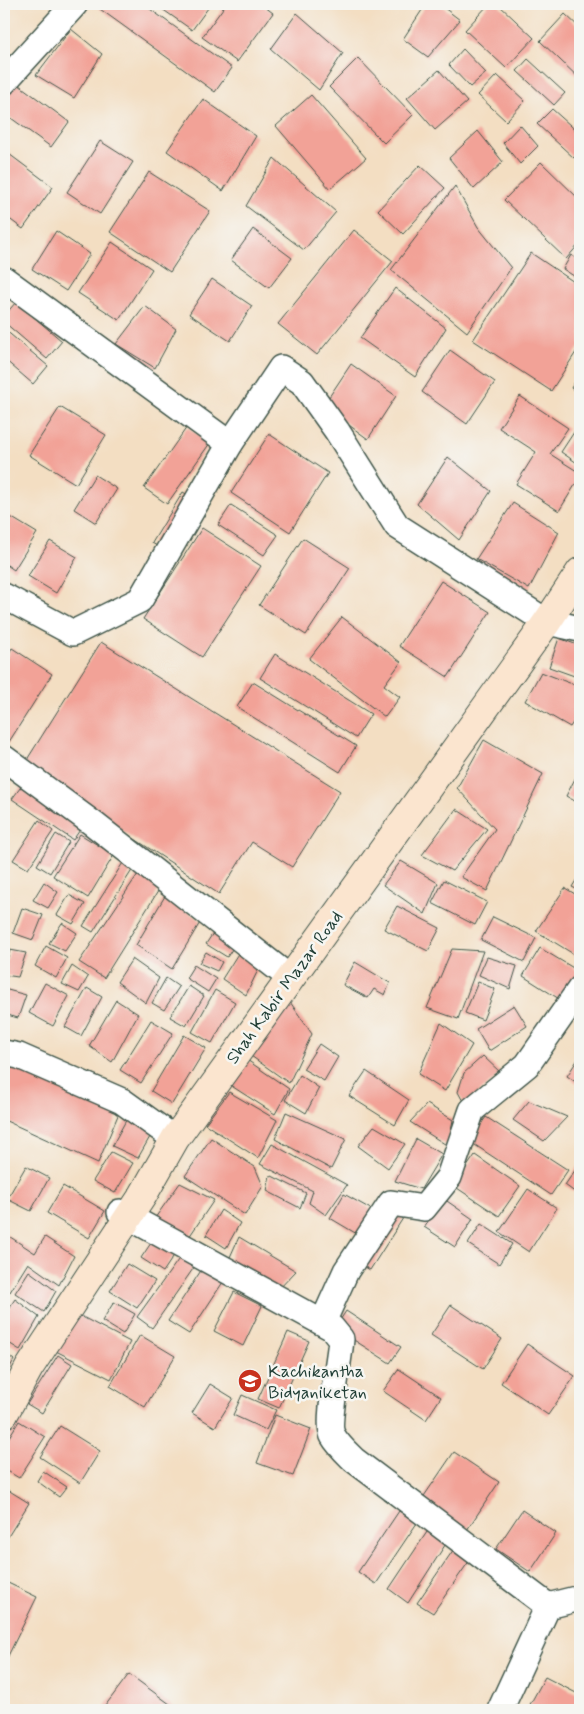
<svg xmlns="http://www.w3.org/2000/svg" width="584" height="1714" viewBox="0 0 584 1714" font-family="Mynerve,sans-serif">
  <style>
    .building { fill: #f2a297 }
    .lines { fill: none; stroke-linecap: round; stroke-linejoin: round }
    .street-casing { stroke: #3f5549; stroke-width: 28 }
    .secondary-casing { stroke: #3f5549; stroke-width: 30 }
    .street { stroke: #fff; stroke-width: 25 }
    .secondary { stroke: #fbe5cf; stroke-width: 28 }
    .labels { text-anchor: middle; stroke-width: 5; stroke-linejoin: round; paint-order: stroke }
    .street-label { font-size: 18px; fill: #1f3d34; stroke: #f6f6f2 }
    .poi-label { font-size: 18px; fill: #1f3d34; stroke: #f6f6f2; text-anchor: start }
  </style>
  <rect width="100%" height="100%" fill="#f6f6f2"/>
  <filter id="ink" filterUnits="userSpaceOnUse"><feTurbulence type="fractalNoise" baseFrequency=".02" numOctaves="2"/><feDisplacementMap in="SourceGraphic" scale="10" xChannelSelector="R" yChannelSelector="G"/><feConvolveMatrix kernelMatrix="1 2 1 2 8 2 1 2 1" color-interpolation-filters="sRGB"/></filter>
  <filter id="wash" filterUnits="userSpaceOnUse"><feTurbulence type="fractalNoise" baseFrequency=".0096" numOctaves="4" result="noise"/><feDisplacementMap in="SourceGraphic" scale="20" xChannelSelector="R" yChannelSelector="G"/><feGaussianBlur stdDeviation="1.12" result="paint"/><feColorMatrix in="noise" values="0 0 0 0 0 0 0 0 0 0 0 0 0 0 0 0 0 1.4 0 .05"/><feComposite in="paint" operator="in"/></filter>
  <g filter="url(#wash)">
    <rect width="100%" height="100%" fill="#f3dec2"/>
    <g id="blocks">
      <!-- building -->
      <g class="building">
        <polygon points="93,4 143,4 232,68 215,92"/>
        <polygon points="155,4 211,4 192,30"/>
        <polygon points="226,4 261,4 273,13 237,62 202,37"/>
        <polygon points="426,4 439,4 460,20 428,57 403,39"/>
        <polygon points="489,4 498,4 534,38 506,68 465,30"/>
        <polygon points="297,13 343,53 319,90 271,49"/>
        <polygon points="565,14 580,28 580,79 540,41"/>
        <polygon points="71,29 102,54 74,98 36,75"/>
        <polygon points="463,49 486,73 470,87 449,65"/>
        <polygon points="358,58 413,115 384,143 329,87"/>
        <polygon points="528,59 565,93 554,105 517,71"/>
        <polygon points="439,70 467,102 435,130 407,98"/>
        <polygon points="497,75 525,101 506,121 478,95"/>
        <polygon points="11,79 69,122 51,147 4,113 4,89"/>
        <polygon points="311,95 366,158 330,189 276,126"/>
        <polygon points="203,99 256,136 223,191 167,151"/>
        <polygon points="552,109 580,134 580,150 574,158 537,124"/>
        <polygon points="520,125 538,146 520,164 503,143"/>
        <polygon points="478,131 503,162 474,189 449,158"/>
        <polygon points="100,141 133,162 100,214 67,192"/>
        <polygon points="9,154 53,187 23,229 4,215 4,161"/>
        <polygon points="274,158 336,212 304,250 246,206"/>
        <polygon points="541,162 580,200 580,243 566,259 504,200"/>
        <polygon points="420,165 445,188 403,234 378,210"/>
        <polygon points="149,172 210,211 170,272 110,232"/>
        <polygon points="455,186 478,227 511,268 467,332 391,270"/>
        <polygon points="253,229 292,258 269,288 231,260"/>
        <polygon points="354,230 393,261 317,355 278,324"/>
        <polygon points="56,231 90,254 66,291 32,269"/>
        <polygon points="112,242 152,269 119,320 78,293"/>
        <polygon points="531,253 580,286 580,346 551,391 473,340"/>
        <polygon points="571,255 580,261 580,280 563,269"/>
        <polygon points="212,279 252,306 230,341 189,314"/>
        <polygon points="395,288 446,328 415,377 360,338"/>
        <polygon points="16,302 62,341 47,359 4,322 4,316"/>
        <polygon points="145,306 176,329 155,368 116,344"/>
        <polygon points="4,329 48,366 33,384 4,359"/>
        <polygon points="450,350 495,382 467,424 422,392"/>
        <polygon points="351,364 396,396 368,439 323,406"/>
        <polygon points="580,374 580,395 571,388"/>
        <polygon points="520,396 568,428 550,454 580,473 580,477 559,511 516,484 536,452 499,428"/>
        <polygon points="60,407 106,435 76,484 29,455"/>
        <polygon points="580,423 580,465 561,452"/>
        <polygon points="187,427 210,443 167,504 144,488"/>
        <polygon points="269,434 328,473 290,532 231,493"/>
        <polygon points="448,457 491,491 459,540 417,504"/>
        <polygon points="95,475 117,489 96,523 74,509"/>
        <polygon points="183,492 193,498 162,549 152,543"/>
        <polygon points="513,503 559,532 529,589 476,559"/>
        <polygon points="231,505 278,535 264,555 218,525"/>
        <polygon points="4,513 37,533 14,570 4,563"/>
        <polygon points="202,528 261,566 202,657 143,619"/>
        <polygon points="303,538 350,568 306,635 259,605"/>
        <polygon points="50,541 77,557 56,593 28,576"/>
        <polygon points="441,581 490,612 448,677 399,646"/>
        <polygon points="342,617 401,662 384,685 400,697 385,717 309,659"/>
        <polygon points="559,638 580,646 580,678 549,667"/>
        <polygon points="101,642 340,791 292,867 252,842 219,894 23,766"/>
        <polygon points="12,648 52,674 7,745 4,744 4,661"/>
        <polygon points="275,654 371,714 356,738 260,678"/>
        <polygon points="541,672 580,687 580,712 570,727 525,701"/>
        <polygon points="253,682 356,746 340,772 237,707"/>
        <polygon points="484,740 543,774 487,891 461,877 495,829 457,788"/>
        <polygon points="578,773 580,774 580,804 566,796"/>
        <polygon points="23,784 84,824 73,840 12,799"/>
        <polygon points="456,809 487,829 452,871 422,855"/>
        <polygon points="39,820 53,831 28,869 13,860"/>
        <polygon points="56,834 69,842 50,873 37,865"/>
        <polygon points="80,834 114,855 88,898 53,876"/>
        <polygon points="126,858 136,864 93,932 83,926"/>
        <polygon points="401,861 438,883 425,914 383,885"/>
        <polygon points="138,874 160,888 104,978 79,962"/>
        <polygon points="580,874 580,891 572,887"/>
        <polygon points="444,880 487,902 475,925 432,903"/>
        <polygon points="44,882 58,892 48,908 33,900"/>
        <polygon points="565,888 580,897 580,958 536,931"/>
        <polygon points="69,895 85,904 73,924 57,915"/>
        <polygon points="165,896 201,921 172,969 136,945"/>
        <polygon points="397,906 440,928 428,951 384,929"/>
        <polygon points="22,908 43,915 33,940 13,933"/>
        <polygon points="493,917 536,938 524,962 481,940"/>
        <polygon points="62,923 77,933 65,951 49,943"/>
        <polygon points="215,930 236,943 227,957 206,944"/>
        <polygon points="46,946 67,958 56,978 35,966"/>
        <polygon points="540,948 580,972 580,976 564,1002 523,976"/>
        <polygon points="452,949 483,951 458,1019 427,1008"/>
        <polygon points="10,950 26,953 18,977 4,975 4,969"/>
        <polygon points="206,952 222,962 217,971 199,963"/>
        <polygon points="239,952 261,964 246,995 222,979"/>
        <polygon points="487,957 517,966 510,989 479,975"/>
        <polygon points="132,959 159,978 146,1003 117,982"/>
        <polygon points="355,962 390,983 385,995 374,989 368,998 343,985"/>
        <polygon points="194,965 216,979 208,992 186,978"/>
        <polygon points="72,966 88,977 79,992 62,984"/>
        <polygon points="166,978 179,987 164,1010 152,1003"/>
        <polygon points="478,982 495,989 483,1020 465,1013"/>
        <polygon points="45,983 69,996 53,1026 29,1013"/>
        <polygon points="189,986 204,996 186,1026 170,1017"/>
        <polygon points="87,988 102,997 81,1036 65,1027"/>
        <polygon points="4,989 26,995 18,1018 4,1014"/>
        <polygon points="215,990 235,1002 212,1043 192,1032"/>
        <polygon points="288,999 312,1034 289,1083 251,1056"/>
        <polygon points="116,1000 138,1014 112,1062 89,1046"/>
        <polygon points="514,1005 527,1026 489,1051 476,1029"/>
        <polygon points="151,1020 173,1033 141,1083 120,1070"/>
        <polygon points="441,1023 472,1045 445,1091 418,1074"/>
        <polygon points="184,1035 206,1048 172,1104 151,1091"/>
        <polygon points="319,1044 338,1057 324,1081 303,1069"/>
        <polygon points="483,1056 501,1073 465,1105 458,1092 464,1073"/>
        <polygon points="580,1056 580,1085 567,1076"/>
        <polygon points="247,1060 289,1089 275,1114 230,1085"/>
        <polygon points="11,1062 121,1108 98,1163 4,1120 4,1088"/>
        <polygon points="366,1071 409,1100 395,1125 349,1096"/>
        <polygon points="300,1075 319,1088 306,1113 285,1100"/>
        <polygon points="229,1092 277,1120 258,1158 205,1124"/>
        <polygon points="529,1101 567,1117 544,1141 513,1120"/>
        <polygon points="427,1104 453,1120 448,1146 410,1122"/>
        <polygon points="286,1112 346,1139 331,1169 275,1139"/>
        <polygon points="130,1113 155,1128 138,1158 112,1146"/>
        <polygon points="486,1117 568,1170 551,1195 469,1141"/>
        <polygon points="374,1126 405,1144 388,1168 358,1146"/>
        <polygon points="211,1138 255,1167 263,1186 245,1215 185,1176"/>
        <polygon points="416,1139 442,1154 421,1189 395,1181"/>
        <polygon points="272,1144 347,1185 326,1215 309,1203 313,1191 260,1164"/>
        <polygon points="111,1152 133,1163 115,1193 93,1181"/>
        <polygon points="475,1155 520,1186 499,1216 454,1186"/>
        <polygon points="580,1163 580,1196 565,1185"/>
        <polygon points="26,1166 49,1178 31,1211 7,1199"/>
        <polygon points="270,1175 306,1193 300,1208 267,1191"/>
        <polygon points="180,1183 214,1200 187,1240 155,1218"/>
        <polygon points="63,1186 105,1211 89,1238 47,1213"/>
        <polygon points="528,1189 557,1208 529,1252 499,1232"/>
        <polygon points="344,1194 376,1212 362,1237 330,1218"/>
        <polygon points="444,1199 473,1219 455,1247 424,1227"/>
        <polygon points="392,1207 405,1215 370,1270 357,1262"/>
        <polygon points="221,1210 240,1223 226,1248 206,1235"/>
        <polygon points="481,1224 512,1244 499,1264 468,1244"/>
        <polygon points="4,1233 35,1253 45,1237 74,1256 59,1285 28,1263 10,1292 4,1288"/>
        <polygon points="239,1237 296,1271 277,1291 226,1266"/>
        <polygon points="153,1240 175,1254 163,1272 141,1258"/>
        <polygon points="181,1256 195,1266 152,1328 137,1317"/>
        <polygon points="127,1264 155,1281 137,1308 110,1291"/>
        <polygon points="202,1269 223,1282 189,1334 168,1321"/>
        <polygon points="29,1271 56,1291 44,1312 15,1293"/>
        <polygon points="234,1292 262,1306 243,1346 214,1331"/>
        <polygon points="15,1299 39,1317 20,1350 4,1340 4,1316"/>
        <polygon points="114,1302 135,1314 123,1334 102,1321"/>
        <polygon points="451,1305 502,1339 483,1369 431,1335"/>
        <polygon points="71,1311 130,1342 111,1379 52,1349"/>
        <polygon points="346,1311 401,1347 390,1363 335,1328"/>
        <polygon points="288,1332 309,1341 279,1408 258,1399"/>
        <polygon points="140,1335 175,1356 145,1407 110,1386"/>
        <polygon points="527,1344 575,1376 548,1415 501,1383"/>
        <polygon points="4,1352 14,1360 4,1378"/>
        <polygon points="58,1355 72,1364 42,1413 27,1404"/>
        <polygon points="399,1369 441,1397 426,1420 383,1391"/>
        <polygon points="210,1384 233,1398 215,1427 192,1413"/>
        <polygon points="242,1395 276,1410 266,1430 233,1415"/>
        <polygon points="275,1415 311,1429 293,1476 257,1463"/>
        <polygon points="19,1421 45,1437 19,1478 4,1469 4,1445"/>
        <polygon points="60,1426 100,1451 80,1483 40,1457"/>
        <polygon points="454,1452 499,1482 465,1533 420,1502"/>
        <polygon points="43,1471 67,1487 59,1497 37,1481"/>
        <polygon points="8,1490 29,1503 4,1543 4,1497"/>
        <polygon points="522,1510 556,1533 530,1572 496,1549"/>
        <polygon points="399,1511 417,1523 376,1584 358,1572"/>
        <polygon points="429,1529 447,1542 408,1603 389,1589"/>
        <polygon points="456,1546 472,1557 433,1613 417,1603"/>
        <polygon points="8,1583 37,1597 4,1664 4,1592"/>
        <polygon points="129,1674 178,1710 102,1710"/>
        <polygon points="545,1677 580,1695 580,1710 527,1710"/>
      </g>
    </g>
  </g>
  <g filter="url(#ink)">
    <use href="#blocks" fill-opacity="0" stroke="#3f5549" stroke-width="1"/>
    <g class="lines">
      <!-- street casing -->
      <g class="street-casing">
        <g id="street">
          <polyline points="4,82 75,4"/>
          <polyline points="4,279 230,444"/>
          <polyline points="4,596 73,633 140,600 230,444 281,368 302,382 337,431 397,526 547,622 580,629"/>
          <polyline points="4,758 95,825 290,978"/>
          <polyline points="4,1053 19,1056 122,1101 175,1139"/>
          <path d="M120,1212L332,1328L341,1339C340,1357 326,1425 333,1436C338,1445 347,1453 354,1460L548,1606L500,1710"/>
          <polyline points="323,1322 346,1271 391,1203 424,1208 449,1177 472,1110 527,1065 580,989"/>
          <polyline points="548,1606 580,1598"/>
        </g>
      </g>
      <!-- secondary casing -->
      <g class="secondary-casing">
        <polyline id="secondary" points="4,1414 29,1368 143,1195 175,1139 547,622 580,572"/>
      </g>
      <!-- street -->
      <use href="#street" class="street"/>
      <!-- secondary -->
      <use href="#secondary" class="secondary"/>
    </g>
  </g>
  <!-- icons -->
  <defs>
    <g id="school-disc" transform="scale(1.25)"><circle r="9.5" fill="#c8321e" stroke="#f6f6f2"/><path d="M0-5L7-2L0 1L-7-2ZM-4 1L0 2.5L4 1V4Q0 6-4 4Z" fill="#fff"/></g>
  </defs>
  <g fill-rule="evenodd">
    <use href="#school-disc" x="250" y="1381"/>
  </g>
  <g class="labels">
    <!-- street labels -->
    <g class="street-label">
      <text transform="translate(284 987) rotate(-54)" y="6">Shah Kabir Mazar Road</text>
    </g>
    <!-- poi labels -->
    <g class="poi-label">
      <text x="268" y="1377">Kachikantha<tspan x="268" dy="21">Bidyaniketan</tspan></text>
    </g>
  </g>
  <!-- margin -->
  <rect width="584" height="1714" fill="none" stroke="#f6f6f2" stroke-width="20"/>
</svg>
